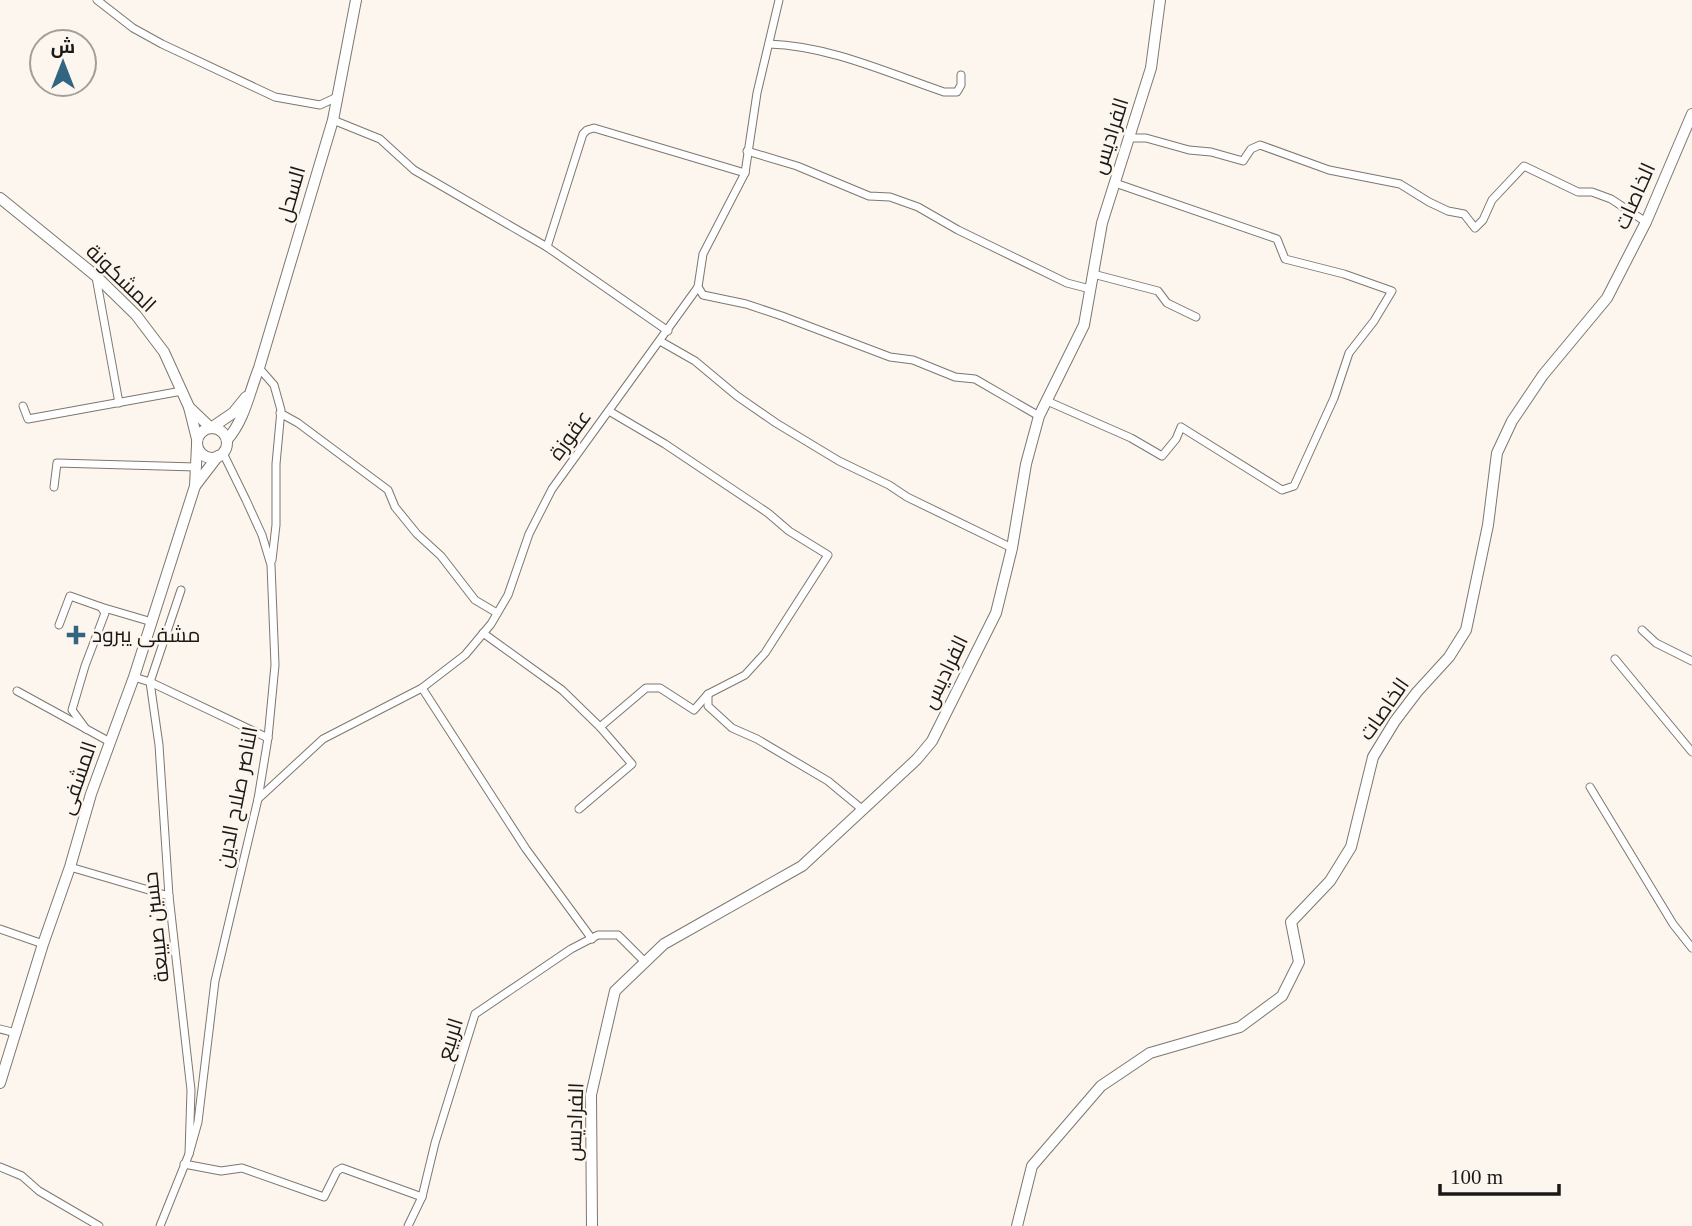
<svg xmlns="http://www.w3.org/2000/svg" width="1692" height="1226" viewBox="0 0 1692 1226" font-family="'Times New Roman',Cairo,serif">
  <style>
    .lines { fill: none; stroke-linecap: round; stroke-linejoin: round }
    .street-casing { stroke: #7d7770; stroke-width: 9 }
    .secondary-casing { stroke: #7d7770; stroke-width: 12 }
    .street { stroke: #fff; stroke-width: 7 }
    .secondary { stroke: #fff; stroke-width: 10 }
    .poi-dot { fill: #316581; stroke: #fcf6ee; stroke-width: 2.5 }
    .labels { text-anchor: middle; stroke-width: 5; stroke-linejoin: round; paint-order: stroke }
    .street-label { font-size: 21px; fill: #1b1917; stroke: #fcf6ee }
    .poi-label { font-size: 21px; fill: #1b1917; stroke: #fcf6ee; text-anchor: start }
  </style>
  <rect width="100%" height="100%" fill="#fcf6ee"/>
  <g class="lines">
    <!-- street casing -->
    <g class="street-casing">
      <g id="street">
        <polyline points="97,0 133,28 162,44 275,97 320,105 337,97"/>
        <path d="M769,44C830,46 888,73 944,92H957L961,85V75"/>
        <polyline points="333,120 380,139 414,170 547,247"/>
        <polyline points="1129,138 1146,138 1189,150 1211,152 1243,161 1251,149 1260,145 1329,170 1400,184 1429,202 1448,211 1464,214 1475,228 1483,220 1492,200 1524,166 1578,192 1592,192 1611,199 1646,222"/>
        <polyline points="747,151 797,166 869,196 890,197 918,207 958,230 1067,283 1090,289"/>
        <polyline points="1093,274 1158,291 1167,303 1196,317"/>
        <polyline points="96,277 119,403"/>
        <polyline points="698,287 703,295 746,304 782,316 890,357 913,360 955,377 975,379 1039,416"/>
        <polyline points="668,331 547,247 583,134 587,130 594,128 745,173"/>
        <polyline points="660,341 695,361 737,396 776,423 839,461 889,485 907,497 1012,548"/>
        <polyline points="259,368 274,385 281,410 276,464 276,525 272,560"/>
        <polyline points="1047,401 1131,438 1162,456 1176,439 1181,427 1282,490 1294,486 1334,398 1349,353 1374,321 1392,291 1344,274 1285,259 1277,239 1115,183"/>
        <polyline points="23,406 28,419 182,391"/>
        <polyline points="280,413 298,423 388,490 395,507 417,534 441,556 475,600 497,613"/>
        <polyline points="54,487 57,463 196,467"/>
        <polyline points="101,607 152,622"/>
        <polyline points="59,625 70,596 101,607 105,613 85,666 72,710 86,729"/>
        <polyline points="1642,630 1656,643 1692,661"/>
        <polyline points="483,633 562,690 600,727 646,688 660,688 694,710 708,694 745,675 765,653 828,555 789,531 768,513 665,444 609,411"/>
        <polyline points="1615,659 1692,752"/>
        <polyline points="134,677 150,682 268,738"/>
        <polyline points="422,688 526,849 592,939"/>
        <polyline points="17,691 110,742"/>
        <polyline points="708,694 708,706 732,728 757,739 828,781 863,810"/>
        <polyline points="1590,787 1673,924 1692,948"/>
        <polyline points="258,799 323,739 422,688 465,655 491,624 508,595 529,534 552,489 698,287 703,254 745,173 757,93 779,0"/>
        <polyline points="579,809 632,764 600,727"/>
        <polyline points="70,867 169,896"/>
        <polyline points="0,929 43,944"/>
        <polyline points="0,1029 16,1033"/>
        <polyline points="189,1154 198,1122 215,981 258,799 268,738 275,665 271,565 262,535 246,500 223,453"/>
        <polyline points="184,1164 221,1171 242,1168 324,1197 337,1171 342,1168 422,1197"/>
        <polyline points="0,1167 22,1176 39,1191 99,1226"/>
        <polyline points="160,1226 189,1154 191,1090 169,896 159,745 150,682 181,590"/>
        <polyline points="408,1226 422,1197 435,1143 475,1014 571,949 598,935 618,935 644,961"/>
      </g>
    </g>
    <!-- secondary casing -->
    <g class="secondary-casing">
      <g id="secondary">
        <polyline points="0,198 96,276 136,315 164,352 189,407 197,439"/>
        <polyline points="189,407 211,428 233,413 246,397"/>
        <circle cx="212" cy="443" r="15"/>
        <path d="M227,440C245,419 249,393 259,368L333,120L356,0"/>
        <polyline points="195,486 218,456"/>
        <polyline points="0,1083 43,944 70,867 91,794 134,677 195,486 197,445"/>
        <polyline points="592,1226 591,1095 615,991 664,944 802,866 917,759 932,741 996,613 1012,548 1026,464 1039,416 1084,325 1102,223 1151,68 1160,0"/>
        <polyline points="1017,1226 1032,1166 1101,1086 1150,1053 1240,1027 1282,996 1299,962 1291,922 1330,881 1351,847 1373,757 1395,721 1417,692 1449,657 1466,630 1488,525 1497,453 1512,421 1543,375 1607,298 1646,222 1692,114"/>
      </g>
    </g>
    <!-- street -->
    <use href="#street" class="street"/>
    <!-- secondary -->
    <use href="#secondary" class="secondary"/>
  </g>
  <!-- markers -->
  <path class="poi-dot" d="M72.5 624.5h7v7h7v7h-7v7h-7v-7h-7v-7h7z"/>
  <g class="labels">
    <!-- street labels -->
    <g class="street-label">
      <text transform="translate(1110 136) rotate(-72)" y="7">الفراديس</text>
      <text transform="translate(291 194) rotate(-74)" y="7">السحل</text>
      <text transform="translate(1635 196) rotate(-66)" y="7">الخاصات</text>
      <text transform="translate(121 278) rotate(44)" y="7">المشكونة</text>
      <text transform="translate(570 435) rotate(-54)" y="7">عقوزة</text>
      <text transform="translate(945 672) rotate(-64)" y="7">الفراديس</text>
      <text transform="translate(1384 709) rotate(-55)" y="7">الخاصات</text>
      <text transform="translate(78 778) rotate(-71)" y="7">المشفى</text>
      <text transform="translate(237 797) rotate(-79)" y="7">الناصر صلاح الدين</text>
      <text transform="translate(156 927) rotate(-96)" y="7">حسين صيبعة</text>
      <text transform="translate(450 1039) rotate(-72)" y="7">الربيع</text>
      <text transform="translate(575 1122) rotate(-88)" y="7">الفراديس</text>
    </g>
    <!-- poi labels -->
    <g class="poi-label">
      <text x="92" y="642">مشفى يبرود</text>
    </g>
  </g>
  <!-- north arrow -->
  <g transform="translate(63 63)"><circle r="33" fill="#fcf6ee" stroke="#a29e98" stroke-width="2"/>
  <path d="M0-5L12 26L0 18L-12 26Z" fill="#316581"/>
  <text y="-10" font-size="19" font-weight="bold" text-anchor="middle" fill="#1b1917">ش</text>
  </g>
  <!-- scale -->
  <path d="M1440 1184v10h119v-10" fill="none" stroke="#1b1917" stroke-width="3.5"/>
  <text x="1450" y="1184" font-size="21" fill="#1b1917" stroke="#fcf6ee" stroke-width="5" paint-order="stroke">100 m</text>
</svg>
